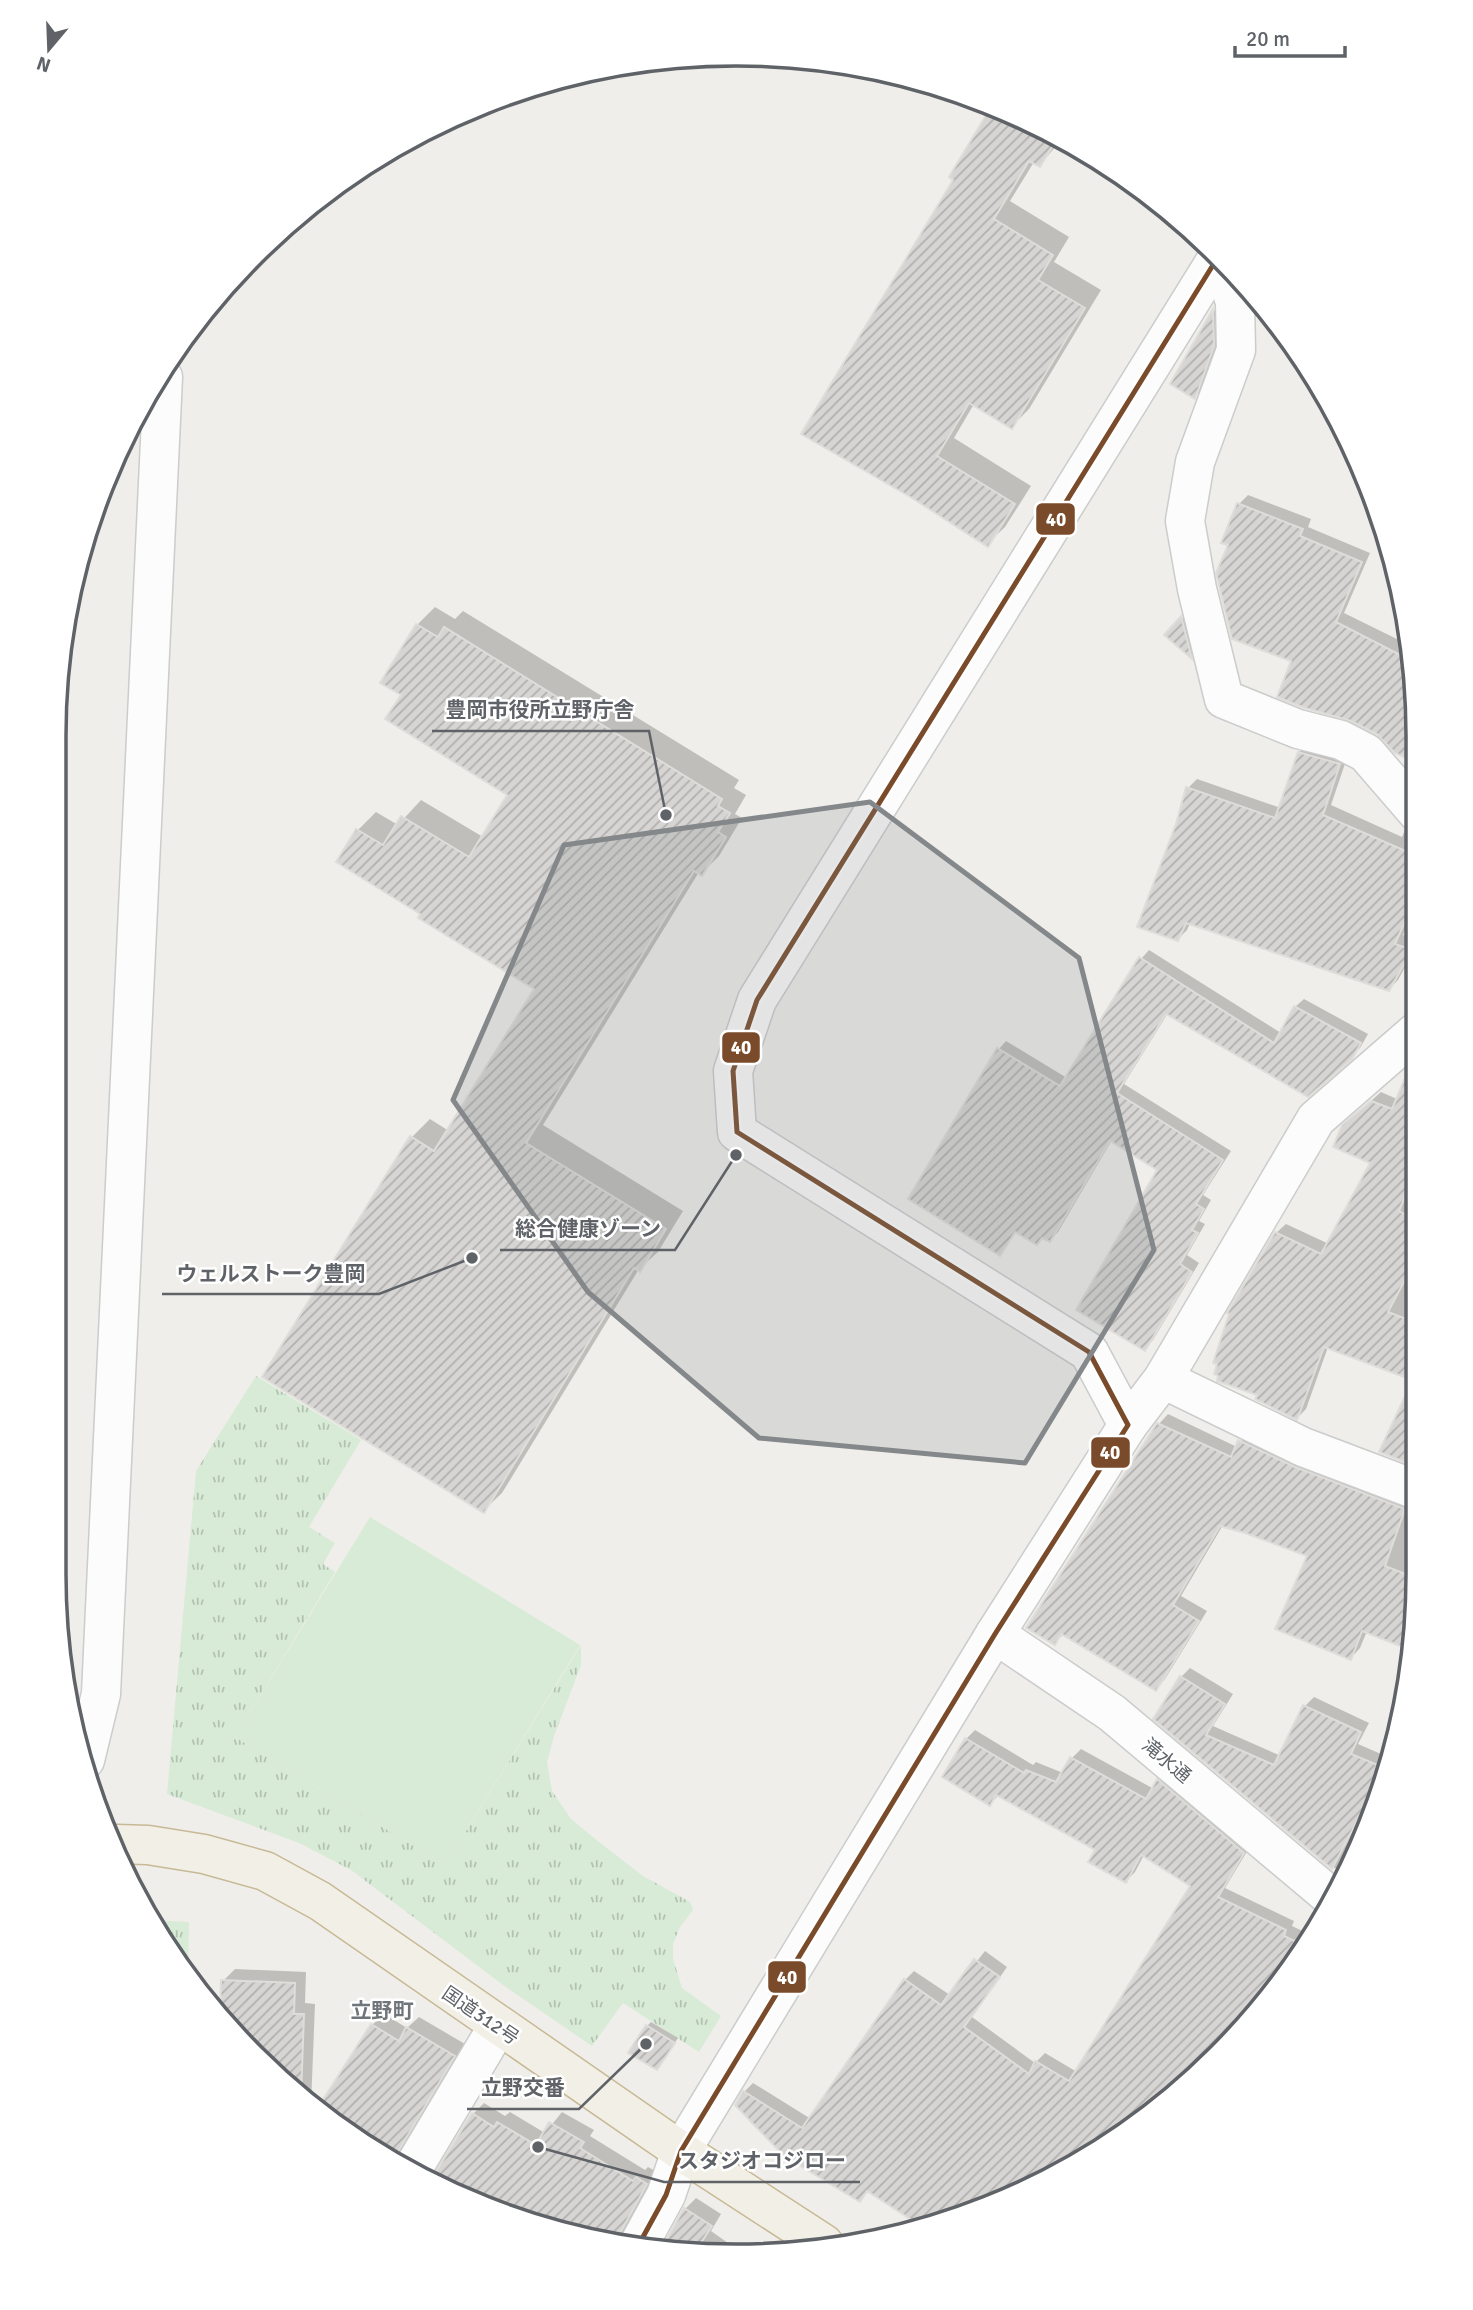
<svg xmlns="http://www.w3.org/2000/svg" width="1473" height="2310" viewBox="0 0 1473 2310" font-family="Signika,'Noto Sans JP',sans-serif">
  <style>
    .grass { fill: url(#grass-tufts) }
    .garden { fill: #d8ebd6 }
    .shadow { fill: #0003 }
    .building { fill: url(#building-hatch); stroke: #deddd9; stroke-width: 2 }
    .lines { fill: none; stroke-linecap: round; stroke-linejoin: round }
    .minor-casing { stroke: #cbcccc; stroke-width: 41 }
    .tertiary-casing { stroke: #cbcccc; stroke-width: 41 }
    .trunk-casing { stroke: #c8b996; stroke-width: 41 }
    .minor { stroke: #fdfcfc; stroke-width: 38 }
    .tertiary { stroke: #fdfcfc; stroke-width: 38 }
    .trunk { stroke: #f2f0e6; stroke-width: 38 }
    .bus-1-casing { stroke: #fff; stroke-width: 10 }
    .bus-1 { stroke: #7a4b2a; stroke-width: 5 }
    .marked { fill: #84888a; fill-opacity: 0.2; stroke: #84888a; stroke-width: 5; stroke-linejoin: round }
    .labels { text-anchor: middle; stroke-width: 5; stroke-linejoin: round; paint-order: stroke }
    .street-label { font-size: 19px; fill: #5f6368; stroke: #fff }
    .neighbourhood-label { font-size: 21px; font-weight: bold; fill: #70757a; stroke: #fff }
    .rim { fill: none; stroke: #5f6368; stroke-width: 3.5 }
    .leader { fill: none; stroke: #5f6368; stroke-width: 2.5 }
    .callout-dot { fill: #5f6368; stroke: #fff; stroke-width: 2.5 }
    .callout-label { font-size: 21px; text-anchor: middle; font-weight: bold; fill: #5f6368; stroke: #fff; stroke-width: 5; stroke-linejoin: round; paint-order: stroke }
    .line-badge { stroke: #fff; stroke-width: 2.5 }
    .badge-label { font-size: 19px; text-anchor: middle; font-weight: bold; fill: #fff }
  </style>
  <defs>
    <pattern id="grass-tufts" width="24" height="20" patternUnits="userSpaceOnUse" patternTransform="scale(1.75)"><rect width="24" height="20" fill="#d8ebd6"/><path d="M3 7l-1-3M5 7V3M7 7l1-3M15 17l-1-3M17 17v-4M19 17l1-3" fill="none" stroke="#b2c2b1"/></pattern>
    <pattern id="building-hatch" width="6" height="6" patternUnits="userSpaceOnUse" patternTransform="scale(1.75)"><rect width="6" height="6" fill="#d6d5d3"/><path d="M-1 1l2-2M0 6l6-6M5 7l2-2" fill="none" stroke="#b1b0af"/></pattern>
  </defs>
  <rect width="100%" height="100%" fill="#efeeea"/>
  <!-- grass -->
  <g class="grass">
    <polygon points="256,1376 361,1440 309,1527 335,1543 323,1564 335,1572 235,1737 445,1865 581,1645 581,1665 554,1736 547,1762 552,1791 571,1819 599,1842 643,1876 690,1902 693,1910 680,1927 673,1944 673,1959 682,1988 721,2016 699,2052 623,2003 592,2046 503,1985 351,1870 299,1843 167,1794 196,1471"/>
    <polygon points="153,1920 189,1922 188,1975 169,1953"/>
  </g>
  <!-- garden -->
  <polygon class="garden" points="370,1517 580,1645 445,1865 235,1737"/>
  <!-- shadow -->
  <g class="shadow">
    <polygon points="993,108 1039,125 1062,139 1040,165 1034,162 1010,201 1069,237 1054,262 1101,290 1029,409 1012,426 974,404 954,438 1031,486 1005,527 987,544 913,497 956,180 951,177"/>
    <polygon points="1222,303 1223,336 1204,388 1194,397 1172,383 1215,310"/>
    <polygon points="1248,495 1311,519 1308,527 1370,553 1344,613 1403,642 1408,638 1417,691 1417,761 1378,732 1293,660 1230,544 1239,504"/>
    <polygon points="435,607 455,619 463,611 739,780 734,788 746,795 735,814 742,818 719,856 701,874 699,872 543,1125 683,1211 658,1252 639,1269 502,1493 484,1510 412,1137 430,1119 449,1131 537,989 423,914 338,862 358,830 376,812 398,825 421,800 483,837 510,794 403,694 417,625"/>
    <polygon points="1186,614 1195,653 1191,656 1166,635"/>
    <polygon points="1309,743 1348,755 1331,805 1402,837 1405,830 1414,821 1417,822 1416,906 1403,935 1416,939 1416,947 1398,980 1389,989 1190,923 1187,930 1178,939 1177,824 1188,788 1197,779 1281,808 1299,752"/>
    <polygon points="1149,950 1281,1033 1295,1007 1304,999 1368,1034 1360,1048 1308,1094 1168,1013 1124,1084 1231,1151 1203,1195 1211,1200 1199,1221 1205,1224 1187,1255 1199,1263 1153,1340 1145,1349 1160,1170 1112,1140 1058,1232 1050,1240 1043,1237 1037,1243 1017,1231 1000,1253 998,1050 1006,1041 1067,1078 1141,959"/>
    <polygon points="1416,1067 1414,1379 1328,1347 1306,1409 1297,1418 1276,1233 1286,1224 1329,1244 1373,1162 1354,1116 1381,1092 1397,1099"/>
    <polygon points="1168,1414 1237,1447 1249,1431 1414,1500 1413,1649 1367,1631 1360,1648 1351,1658 1309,1555 1223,1525 1181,1596 1207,1611 1165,1679 1156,1689 1064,1634 1054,1643 1029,1628 1159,1424"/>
    <polygon points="1190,1668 1233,1694 1213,1726 1281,1756 1305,1706 1314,1697 1369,1723 1358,1744 1388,1757 1367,1834 1344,1873 1331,1866 1155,1719 1181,1677"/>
    <polygon points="975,1730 1033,1765 1036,1762 1063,1773 1072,1758 1081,1749 1154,1789 1167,1772 1252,1843 1225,1888 1294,1921 1292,1926 1309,1934 1278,1989 1113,2130 1101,2147 926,2227 870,2190 859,2200 744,2092 753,2083 811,2119 905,1980 914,1971 950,1995 985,1951 1007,1967 972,2017 1035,2063 1045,2053 1077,2072 1192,1885 1144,1855 1135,1872 1126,1881 1097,1849 999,1795 990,1804 966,1739"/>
    <polygon points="235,1969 306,1972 305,2003 315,2004 311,2106 254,2056 222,2017 223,1981"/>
    <polygon points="384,2014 407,2028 419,2017 465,2044 407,2141 406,2160 318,2112 372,2025"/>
    <polygon points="651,2022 678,2038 657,2068 647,2026"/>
    <polygon points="484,2103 505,2116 510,2112 545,2133 562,2112 594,2130 590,2136 645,2170 648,2167 657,2172 627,2233 616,2244 573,2222 562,2232 515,2206 508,2213 457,2182 455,2186 433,2175 437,2173 473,2114"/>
    <polygon points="696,2198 721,2214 711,2231 745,2255 736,2256 664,2249 685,2209"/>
  </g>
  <!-- building -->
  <g class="building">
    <polygon points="991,107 1039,125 1058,137 1040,167 1029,161 994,219 1053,255 1038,280 1085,308 1012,429 969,403 937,456 1015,504 988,547 912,498 801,434 953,180 949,177"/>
    <polygon points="1213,309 1214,346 1195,399 1170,384"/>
    <polygon points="1237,503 1303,529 1300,536 1362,562 1336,622 1412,661 1417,691 1417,763 1395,753 1377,734 1351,721 1305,708 1277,697 1291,661 1232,639 1216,573 1228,545 1221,543"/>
    <polygon points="1181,616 1192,659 1164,635"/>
    <polygon points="416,624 438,637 444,627 722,799 718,806 730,813 718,832 726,837 702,876 694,871 526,1143 666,1229 640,1272 634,1268 484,1513 262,1377 410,1136 434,1151 534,989 418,918 420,914 336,862 356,829 383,845 401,816 469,857 507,795 385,719 401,695 380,683"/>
    <polygon points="1298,752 1340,764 1323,815 1417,856 1416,897 1395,944 1412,950 1389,991 1186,923 1178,941 1137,927 1176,824 1186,787 1275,818"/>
    <polygon points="1139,957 1274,1043 1294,1006 1361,1043 1352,1059 1308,1097 1166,1014 1117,1093 1223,1160 1196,1204 1204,1209 1192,1230 1198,1233 1180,1264 1192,1272 1145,1351 1076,1310 1157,1170 1110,1141 1050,1242 1042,1238 1037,1245 1015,1232 1000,1256 908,1199 997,1048 1060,1086"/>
    <polygon points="1416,1061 1415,1173 1399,1211 1415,1220 1415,1261 1388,1312 1414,1322 1414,1349 1404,1377 1324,1347 1297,1420 1255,1399 1257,1395 1217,1381 1218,1376 1214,1374 1217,1364 1213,1363 1229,1314 1227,1313 1275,1232 1321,1254 1370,1163 1333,1147 1342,1125 1371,1101 1392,1109 1410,1066"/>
    <polygon points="1414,1377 1414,1464 1413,1465 1379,1452"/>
    <polygon points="1157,1423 1231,1457 1238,1440 1295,1467 1405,1509 1385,1566 1413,1577 1413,1651 1362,1631 1351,1660 1275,1629 1307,1556 1245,1533 1220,1526 1173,1605 1199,1621 1156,1691 1061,1634 1055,1645 1026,1628"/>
    <polygon points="1180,1676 1225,1704 1206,1735 1274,1765 1303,1705 1361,1732 1351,1754 1385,1768 1369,1826 1357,1821 1332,1869 1153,1719"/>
    <polygon points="965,1738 1024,1773 1026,1770 1056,1782 1070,1757 1146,1799 1157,1779 1244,1853 1218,1897 1286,1930 1284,1936 1303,1945 1278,1989 1187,2086 1121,2137 1111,2131 1099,2148 928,2226 921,2226 867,2191 860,2202 784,2156 735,2105 743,2091 802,2128 904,1979 941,2005 974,1959 1000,1977 964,2027 1029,2074 1035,2061 1069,2081 1190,1886 1141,1855 1126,1883 1088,1862 1095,1850 996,1795 990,1806 942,1777"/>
    <polygon points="221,1980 295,1983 294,2014 304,2014 301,2097 254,2056 220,2014"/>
    <polygon points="371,2024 399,2041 406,2027 455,2056 396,2155 316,2111"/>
    <polygon points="646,2025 675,2043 657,2070 628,2053"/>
    <polygon points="472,2113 494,2127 497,2122 536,2145 549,2122 584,2142 580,2148 633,2181 636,2177 647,2184 619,2235 617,2244 603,2243 569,2222 563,2232 545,2227 514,2207 509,2215 454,2183 453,2185 434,2175"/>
    <polygon points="684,2208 712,2226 695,2252 662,2248"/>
  </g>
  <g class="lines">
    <!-- minor casing -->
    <g class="minor-casing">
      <g id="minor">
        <polyline points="1222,261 1235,302 1236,350 1195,462 1185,521 1197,589 1224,699 1298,729 1341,740 1366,753 1417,812"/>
        <polyline points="1163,1379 1303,1447 1414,1489"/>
        <polyline points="1128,1425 1163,1379 1316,1119 1416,1032"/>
        <polyline points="995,1634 1112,1713 1331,1897"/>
        <polyline points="85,1760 101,1694 163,377"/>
        <polyline points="415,2165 498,2026"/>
        <polyline points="638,2246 666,2195 681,2151"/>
      </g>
    </g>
    <!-- tertiary casing -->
    <g class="tertiary-casing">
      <polyline id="tertiary" points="681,2151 995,1634 1128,1425 1089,1352 737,1132 733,1071 757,1000 1218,257"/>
    </g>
    <!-- trunk casing -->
    <g class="trunk-casing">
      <polyline id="trunk" points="116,1844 148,1845 204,1854 265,1871 320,1901 681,2151 824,2244"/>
    </g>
    <!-- minor -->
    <use href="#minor" class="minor"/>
    <!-- tertiary -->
    <use href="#tertiary" class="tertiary"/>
    <!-- trunk -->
    <use href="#trunk" class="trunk"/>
    <!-- bus-1 casing -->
    <g class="bus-1-casing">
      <polyline id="bus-1" points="638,2246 666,2195 681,2151 995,1634 1128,1425 1089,1352 737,1132 733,1071 757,1000 1218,257"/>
    </g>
    <!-- bus-1 -->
    <use href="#bus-1" class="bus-1"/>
  </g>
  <!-- marked area -->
  <path class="marked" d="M870,802L1079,958L1154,1250L1025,1463L759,1438L588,1292L453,1100L564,845Z"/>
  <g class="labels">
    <!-- street labels -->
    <g class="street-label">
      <text transform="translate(1167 1760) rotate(40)" y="7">滝水通</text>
      <text transform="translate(481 2015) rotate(34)" y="7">国道312号</text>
    </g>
    <!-- neighbourhood labels -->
    <g class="neighbourhood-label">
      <text x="382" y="2018">立野町</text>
    </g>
  </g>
  <!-- crop -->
  <path d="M0 0H1473V2310H0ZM736 66H736A670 670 0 0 1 1406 736V1574A670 670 0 0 1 736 2244H736A670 670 0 0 1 66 1574V736A670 670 0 0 1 736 66Z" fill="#fff" fill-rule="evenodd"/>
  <path class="rim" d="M736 66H736A670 670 0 0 1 1406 736V1574A670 670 0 0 1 736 2244H736A670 670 0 0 1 66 1574V736A670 670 0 0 1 736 66Z"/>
  <!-- callouts -->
  <path class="leader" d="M666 815L649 731H432M736 1155L675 1250H500M472 1258L379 1294H162M646 2044L579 2109H467M538 2147L664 2182H860"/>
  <g class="callout-dot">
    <circle cx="666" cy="815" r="7"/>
    <circle cx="736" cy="1155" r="7"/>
    <circle cx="472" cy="1258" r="7"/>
    <circle cx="646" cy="2044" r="7"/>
    <circle cx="538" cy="2147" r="7"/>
  </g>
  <g class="callout-label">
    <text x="540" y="717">豊岡市役所立野庁舎</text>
    <text x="588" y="1236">総合健康ゾーン</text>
    <text x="271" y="1281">ウェルストーク豊岡</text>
    <text x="523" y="2095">立野交番</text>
    <text x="762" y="2168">スタジオコジロー</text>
  </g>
  <g class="line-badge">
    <rect x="1035" y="502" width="41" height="34" rx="7" fill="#7a4b2a"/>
    <rect x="721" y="1031" width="40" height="33" rx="7" fill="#7a4b2a"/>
    <rect x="1090" y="1436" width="41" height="33" rx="7" fill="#7a4b2a"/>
    <rect x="767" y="1960" width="40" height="34" rx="7" fill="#7a4b2a"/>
  </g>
  <g class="badge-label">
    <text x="1056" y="526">40</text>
    <text x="741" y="1054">40</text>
    <text x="1110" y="1459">40</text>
    <text x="787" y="1984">40</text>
  </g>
  <!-- north arrow -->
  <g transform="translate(49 49) rotate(199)" stroke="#ffffff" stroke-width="5" paint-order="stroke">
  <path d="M0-5L12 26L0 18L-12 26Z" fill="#5f6368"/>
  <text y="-10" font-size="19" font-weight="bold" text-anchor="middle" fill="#5f6368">N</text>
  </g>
  <!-- scale -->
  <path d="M1235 46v10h110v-10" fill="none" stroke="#5f6368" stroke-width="3.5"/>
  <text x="1246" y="46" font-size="21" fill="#5f6368" stroke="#ffffff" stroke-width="5" paint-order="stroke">20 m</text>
</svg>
